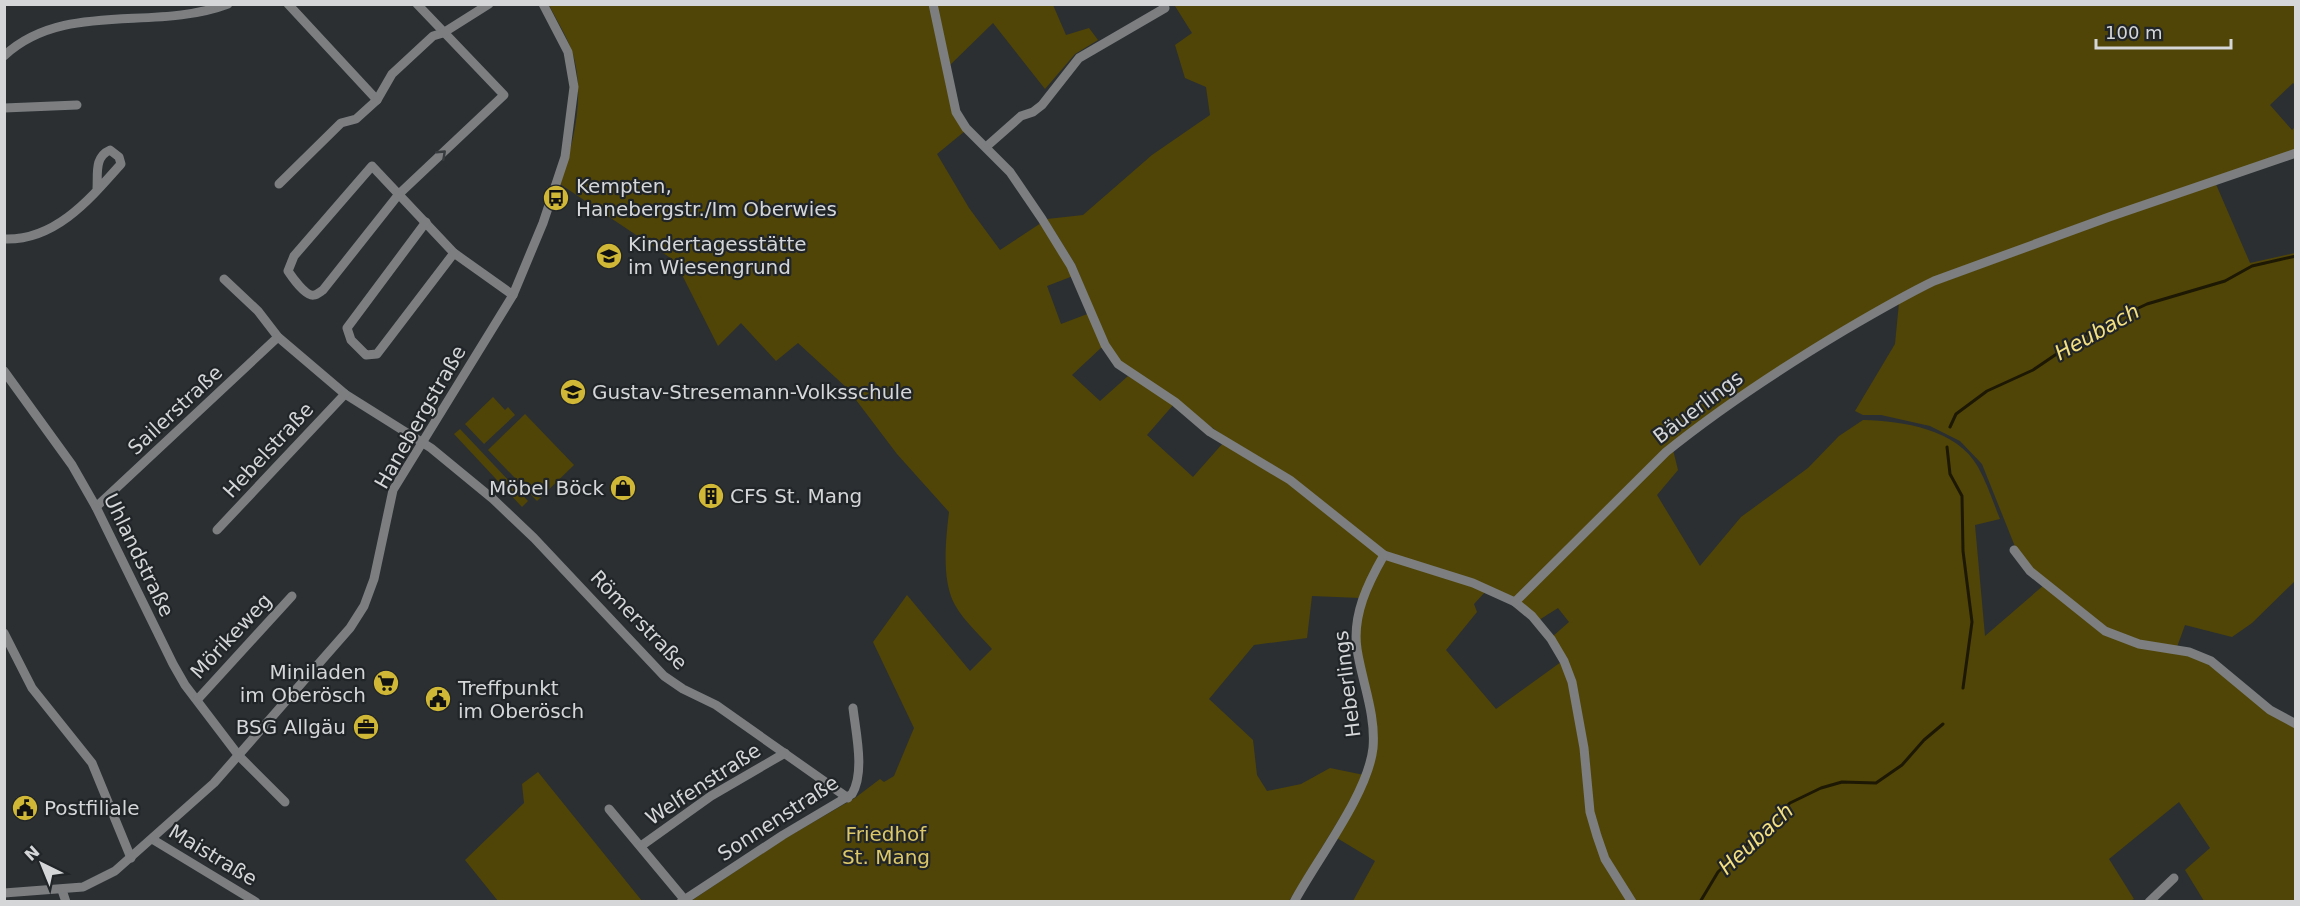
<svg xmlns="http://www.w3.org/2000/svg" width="2300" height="906" viewBox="0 0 2300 906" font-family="'DejaVu Sans',sans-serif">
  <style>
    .green { fill: #504506 }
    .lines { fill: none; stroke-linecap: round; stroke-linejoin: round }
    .stream { stroke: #1d1804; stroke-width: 3 }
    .street { stroke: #7c7e80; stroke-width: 9 }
    .oneway { stroke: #383b3e }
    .labels { text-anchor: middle; stroke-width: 4.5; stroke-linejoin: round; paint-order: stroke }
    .poi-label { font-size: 20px; fill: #d4d6d8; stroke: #212528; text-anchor: start }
    .street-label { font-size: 20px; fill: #d4d6d8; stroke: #212528 }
    .park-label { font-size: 20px; fill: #dcc868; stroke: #212528 }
    .water-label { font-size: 21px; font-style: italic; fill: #f4e080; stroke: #212528 }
  </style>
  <rect width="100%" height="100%" fill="#2b2f32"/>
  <!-- green -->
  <g class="green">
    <path d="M549,5H930L965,131L937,154L969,208L1000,250L1041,223L1073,276L1047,286L1061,324L1090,313L1103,346L1072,375L1100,401L1128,376L1174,404L1147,435L1193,477L1223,443L1288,481L1379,555L1360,598L1312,596L1307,638L1254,645L1209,699L1253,740L1257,775L1267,791L1301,784L1330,768L1364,775L1346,808L1289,901H691L786,838L855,798L880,779L884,782L894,776L914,728L873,642L907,595L970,671L992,649C980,635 964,621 955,605C941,580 946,539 949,512L897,454L847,388L798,343L776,361L741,323L718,346L675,261L560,184C574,142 586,94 572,51C566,35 556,19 549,5Z"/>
    <polygon points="937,5 1053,5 1066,35 1089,28 1098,40 1075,54 1045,89 993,23 950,65"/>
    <polygon points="1177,5 2295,5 2295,85 2293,83 2270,105 2292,130 2295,127 2295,150 1933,278 1709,415 1515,599 1386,553 1120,361 1108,344 1075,264 1047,219 1083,215 1152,155 1210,115 1206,87 1185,78 1175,45 1192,33 1175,6"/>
    <polygon points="2215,182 2250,263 2295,253 2295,581 2252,623 2232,637 2185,625 2177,647 2139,641 2106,629 2032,570 2016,549 1982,464 1960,441 1930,426 1881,415 1863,415 1855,411 1895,344 1899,303 1935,285"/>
    <polygon points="493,397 505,410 508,407 515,415 484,444 465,424"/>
    <polygon points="525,414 574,465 537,501 488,450"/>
    <path d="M1863,420C1903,421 1957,429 1978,467C1987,483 1993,502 2000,519L1975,525L1985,636L2044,585L2100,632L2199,658L2295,726V901H2204L2185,870L2210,848L2179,802L2109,859L2134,899L2130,901H1636L1607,857L1593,811L1581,713L1552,637L1569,622L1558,608L1539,620L1519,602L1673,450L1678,470L1657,495L1700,566L1741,517L1808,468L1839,436Z"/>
    <polygon points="460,429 528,501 522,507 454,434"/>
    <polygon points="1385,558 1486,591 1474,604 1477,612 1446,650 1496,709 1561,662 1570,684 1581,748 1587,812 1629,901 1353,901 1375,861 1337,838 1377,749 1359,649 1361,609"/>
    <polygon points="538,772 642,901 498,901 465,860 524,803 522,784"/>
  </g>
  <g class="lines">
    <!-- stream -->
    <g class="stream">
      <polyline points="1950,427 1956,414 1987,391 2033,370 2092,330 2147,304 2225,281 2252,266 2296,256"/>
      <polyline points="1947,447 1950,474 1962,496 1963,551 1972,622 1963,688"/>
      <polyline points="1700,902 1718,872 1790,803 1821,788 1842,782 1876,783 1902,765 1924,740 1943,724"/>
    </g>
    <!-- street -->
    <g class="street">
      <polyline points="288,4 377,100"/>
      <path d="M417,4L504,95L399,194L323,290C320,292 317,295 314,295C306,297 292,277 288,271L294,256L372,166L454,253L513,295"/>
      <polyline points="933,4 956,112 966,128 1010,172 1042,219 1071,266 1105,345 1118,364 1175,402 1210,432 1290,480 1384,555 1473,583 1515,602 1532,616 1551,639 1564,661 1572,682 1584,748 1590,812 1597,836 1605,859 1632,902"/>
      <path d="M4,56C64,0 154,32 228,4"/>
      <polyline points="4,108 77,105"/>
      <polyline points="986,147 1021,116 1033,112 1042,105 1079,58 1165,8"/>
      <polyline points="279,184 341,123 356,119 377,100 392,74 433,36 443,33 489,4"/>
      <polyline points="426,222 347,328 351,340 366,355 377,354 454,253"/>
      <path d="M4,239C55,241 90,199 121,164L119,157L110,150C94,157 98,174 97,189"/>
      <polyline points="224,279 258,311 278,337 345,394 431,448 493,499 534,538 664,676 683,689 716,705 848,798"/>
      <polyline points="4,371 72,465 96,507 173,664 185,685 239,756 285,802"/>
      <polyline points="96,507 278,337"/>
      <polyline points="217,530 345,394"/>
      <polyline points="2014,550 2030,571 2105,631 2139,644 2189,652 2211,661 2270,710 2296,724"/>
      <path d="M1515,602L1666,452C1723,406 1783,367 1845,330C1874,313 1903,296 1934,281L2109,217L2296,153"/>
      <polyline points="4,633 32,688 92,763 131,858"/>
      <polyline points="197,700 292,596"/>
      <polyline points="609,809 684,899"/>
      <polyline points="152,839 256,902"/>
      <polyline points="641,846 711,796 785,753"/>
      <polyline points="62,890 66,902"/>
      <polyline points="4,893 83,887 115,871 214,783 350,628 364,606 374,579 393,490 513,295 543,223 565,157 574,87 568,52 543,4"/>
      <path d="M681,902L783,835L852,794C865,772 856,734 853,708"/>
      <path d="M1294,902C1317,859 1368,794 1373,748C1376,714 1362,682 1357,649C1352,615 1368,583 1384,555"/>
      <polyline points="2149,902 2174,878"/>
    </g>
  </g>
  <!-- one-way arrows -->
  <defs><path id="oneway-chevron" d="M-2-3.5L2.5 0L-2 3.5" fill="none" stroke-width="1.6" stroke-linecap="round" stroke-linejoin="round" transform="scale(1.5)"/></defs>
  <use class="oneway" href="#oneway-chevron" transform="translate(442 154) rotate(-43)"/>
  <!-- icons -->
  <defs>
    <g id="bus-disc" transform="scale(1.35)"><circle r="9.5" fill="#d0b836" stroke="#212528"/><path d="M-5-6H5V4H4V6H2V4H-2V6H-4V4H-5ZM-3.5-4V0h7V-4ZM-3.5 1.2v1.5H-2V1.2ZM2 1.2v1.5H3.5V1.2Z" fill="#111"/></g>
    <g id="school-disc" transform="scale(1.35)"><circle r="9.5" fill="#d0b836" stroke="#212528"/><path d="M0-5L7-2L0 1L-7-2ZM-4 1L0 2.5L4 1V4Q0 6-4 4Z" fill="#111"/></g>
    <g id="shop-disc" transform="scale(1.35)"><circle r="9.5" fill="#d0b836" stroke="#212528"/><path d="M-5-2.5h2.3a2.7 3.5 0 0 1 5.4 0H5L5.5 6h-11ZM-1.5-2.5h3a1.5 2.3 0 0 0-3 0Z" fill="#111"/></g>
    <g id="building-disc" transform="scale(1.35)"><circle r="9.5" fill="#d0b836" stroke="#212528"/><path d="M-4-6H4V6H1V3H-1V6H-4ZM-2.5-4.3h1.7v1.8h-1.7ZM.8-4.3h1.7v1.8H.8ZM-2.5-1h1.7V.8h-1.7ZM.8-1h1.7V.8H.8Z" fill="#111"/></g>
    <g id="supermarket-disc" transform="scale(1.35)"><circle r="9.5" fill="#d0b836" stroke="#212528"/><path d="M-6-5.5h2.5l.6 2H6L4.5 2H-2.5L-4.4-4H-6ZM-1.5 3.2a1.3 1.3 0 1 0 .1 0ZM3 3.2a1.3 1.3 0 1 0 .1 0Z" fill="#111"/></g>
    <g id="civic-disc" transform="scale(1.35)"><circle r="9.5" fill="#d0b836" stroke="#212528"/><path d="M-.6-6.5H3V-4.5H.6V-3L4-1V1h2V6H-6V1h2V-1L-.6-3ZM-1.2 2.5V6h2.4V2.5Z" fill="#111"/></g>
    <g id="office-disc" transform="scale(1.35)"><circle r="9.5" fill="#d0b836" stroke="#212528"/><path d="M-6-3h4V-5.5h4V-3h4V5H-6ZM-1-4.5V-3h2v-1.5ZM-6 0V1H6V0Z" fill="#111"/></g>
  </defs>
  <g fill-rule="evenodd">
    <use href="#bus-disc" x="556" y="198"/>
    <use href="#school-disc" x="609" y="256"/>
    <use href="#school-disc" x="573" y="392"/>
    <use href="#shop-disc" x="623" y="488"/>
    <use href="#building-disc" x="711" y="496"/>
    <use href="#supermarket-disc" x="386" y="683"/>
    <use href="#civic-disc" x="438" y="699"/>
    <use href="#office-disc" x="366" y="727"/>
    <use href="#civic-disc" x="25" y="808"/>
  </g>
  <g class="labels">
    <!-- poi labels -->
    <g class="poi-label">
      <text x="576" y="193">Kempten,<tspan x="576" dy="23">Hanebergstr./Im Oberwies</tspan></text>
      <text x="628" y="251">Kindertagesstätte<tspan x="628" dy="23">im Wiesengrund</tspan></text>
      <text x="592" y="399">Gustav-Stresemann-Volksschule</text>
      <text x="604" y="495" text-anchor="end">Möbel Böck</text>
      <text x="730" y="503">CFS St. Mang</text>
      <text x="366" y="679" text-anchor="end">Miniladen<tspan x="366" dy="23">im Oberösch</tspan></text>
      <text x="458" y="695">Treffpunkt<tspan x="458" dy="23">im Oberösch</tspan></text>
      <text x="346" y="734" text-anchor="end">BSG Allgäu</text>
      <text x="44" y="815">Postfiliale</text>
    </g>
    <!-- street labels -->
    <g class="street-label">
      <text transform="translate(1698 407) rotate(-37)" y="7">Bäuerlings</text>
      <text transform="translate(175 410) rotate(-43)" y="7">Sailerstraße</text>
      <text transform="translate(420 417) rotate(-60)" y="7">Hanebergstraße</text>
      <text transform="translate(268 450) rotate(-47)" y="7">Hebelstraße</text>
      <text transform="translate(139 555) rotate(64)" y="7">Uhlandstraße</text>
      <text transform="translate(639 620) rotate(46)" y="7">Römerstraße</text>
      <text transform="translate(231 636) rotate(-47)" y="7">Mörikeweg</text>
      <text transform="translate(1347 684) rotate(-97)" y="7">Heberlings</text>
      <text transform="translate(703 784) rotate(-33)" y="7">Welfenstraße</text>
      <text transform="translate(778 818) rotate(-33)" y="7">Sonnenstraße</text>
      <text transform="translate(213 855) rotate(31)" y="7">Maistraße</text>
    </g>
    <!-- park labels -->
    <g class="park-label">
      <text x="886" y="841">Friedhof<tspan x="886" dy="23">St. Mang</tspan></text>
    </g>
    <!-- water labels -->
    <g class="water-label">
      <text transform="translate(2097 332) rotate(-29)" y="7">Heubach</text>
      <text transform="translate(1756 839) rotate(-43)" y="7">Heubach</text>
    </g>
  </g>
  <!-- border -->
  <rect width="2300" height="906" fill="none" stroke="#d4d6d8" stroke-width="12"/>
  <!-- north arrow -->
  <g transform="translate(42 864) rotate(317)" stroke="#212528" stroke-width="4.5" paint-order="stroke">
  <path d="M0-4.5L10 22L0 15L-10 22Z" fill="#d4d6d8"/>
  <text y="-9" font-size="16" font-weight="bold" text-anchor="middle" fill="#d4d6d8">N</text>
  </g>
  <!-- scale -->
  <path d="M2096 39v9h135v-9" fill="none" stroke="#d4d6d8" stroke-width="3"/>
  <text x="2105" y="39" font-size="18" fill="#d4d6d8" stroke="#212528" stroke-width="4.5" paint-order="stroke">100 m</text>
</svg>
